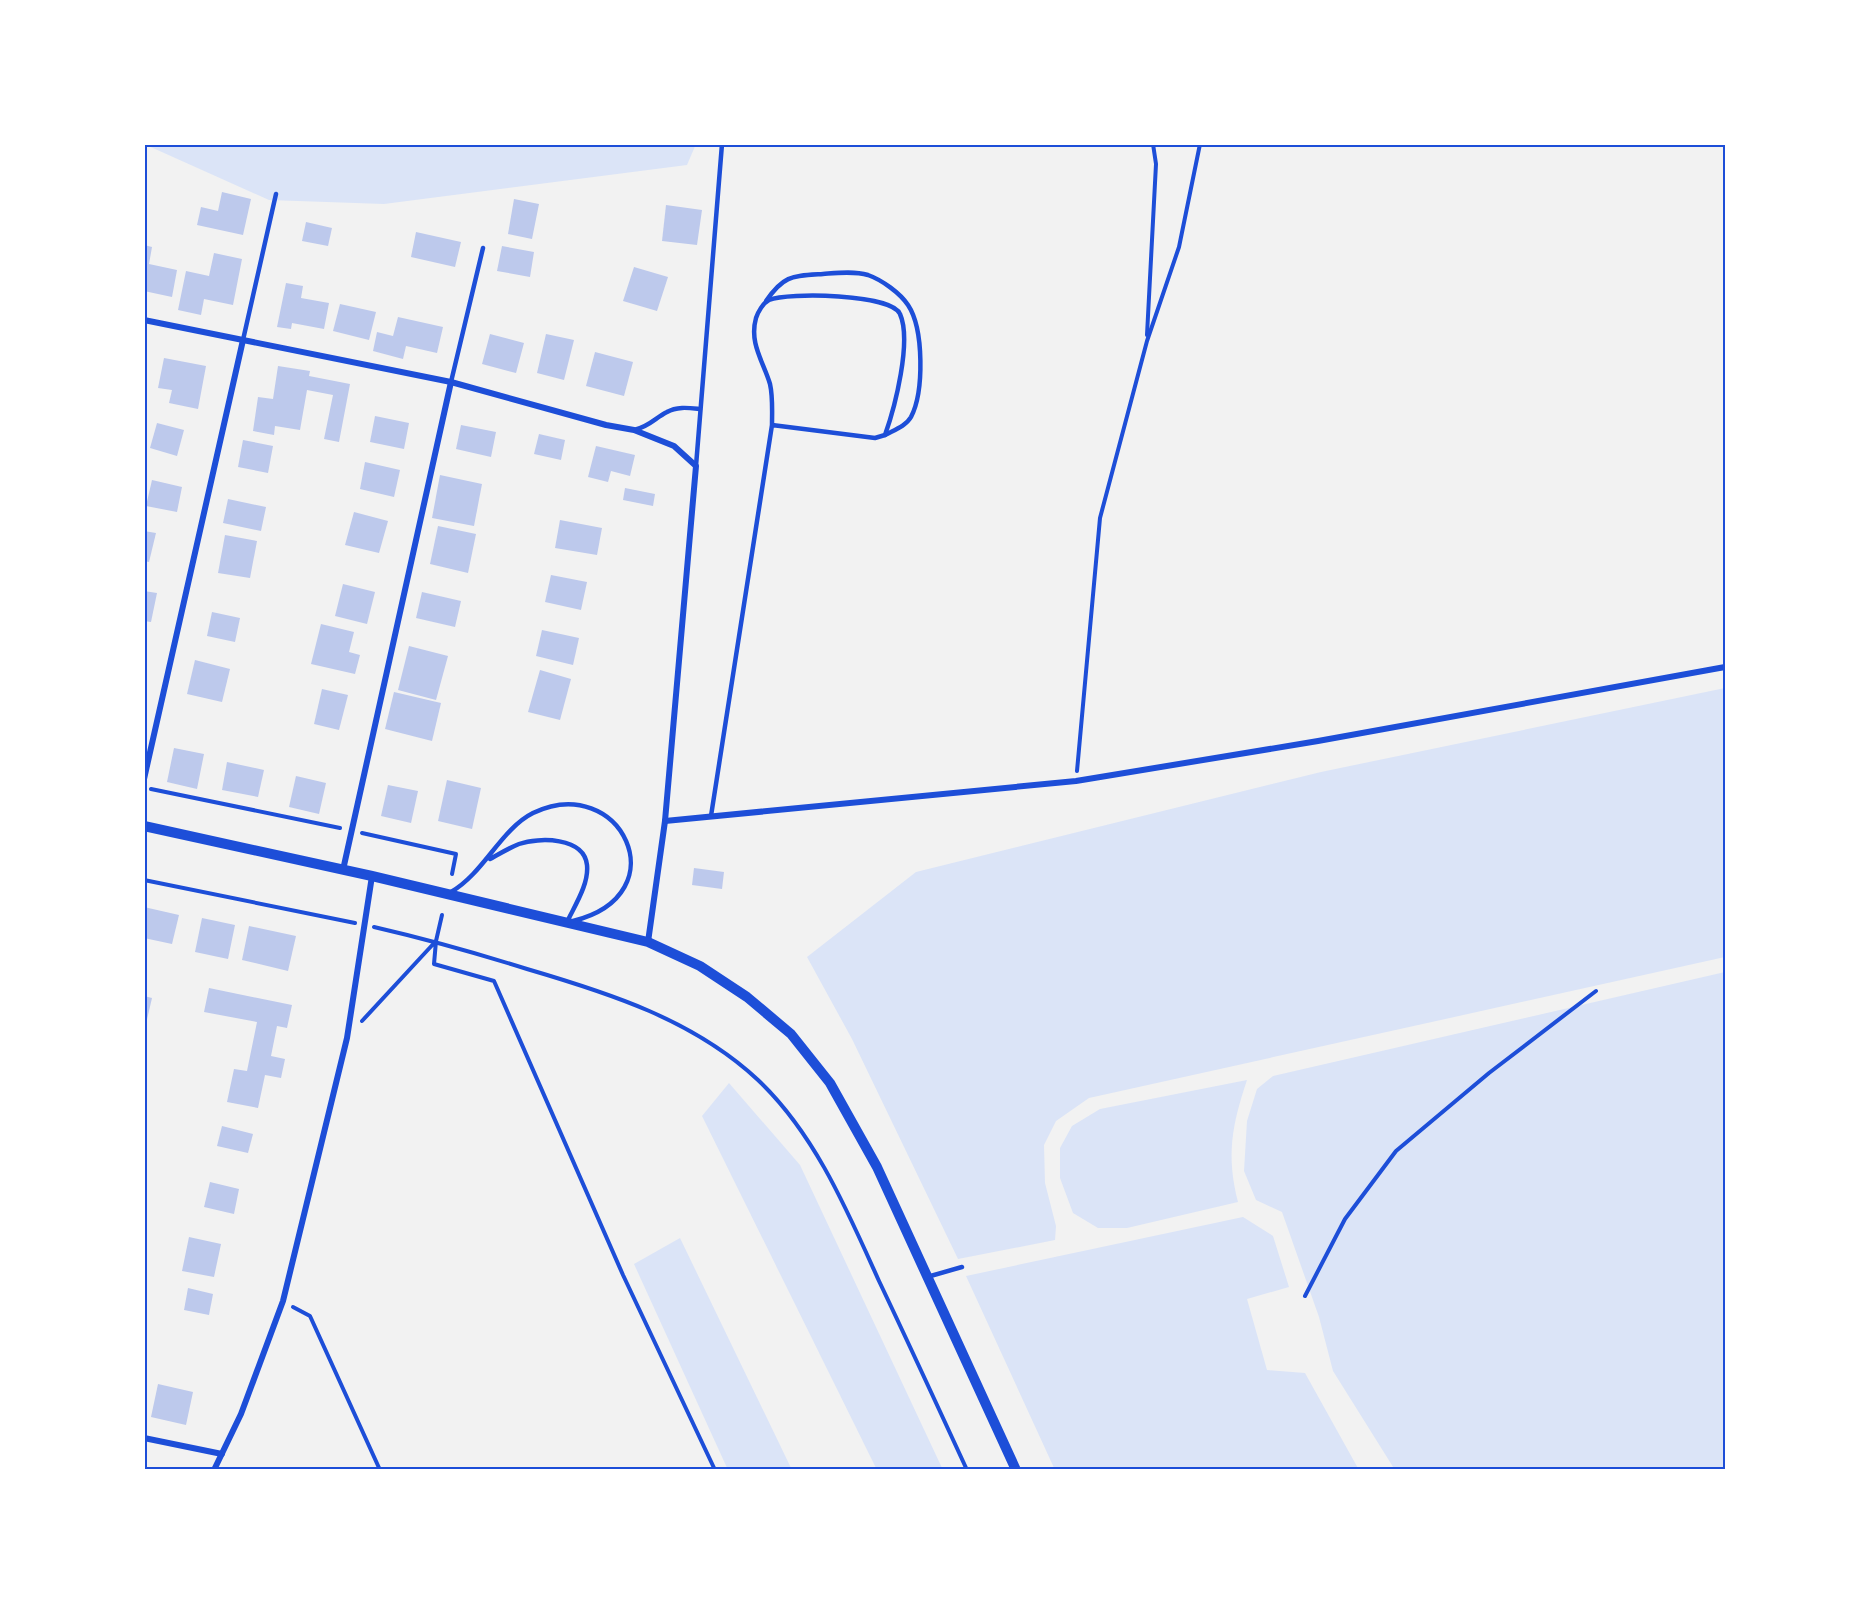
<svg xmlns="http://www.w3.org/2000/svg" width="1869" height="1614" viewBox="0 0 1869 1614" font-family="Arial,sans-serif">
  <style>
    .green { fill: #dbe4f7 }
    .building { fill: #bdc9ec }
    .lines { fill: none; stroke-linecap: round; stroke-linejoin: round }
    .path { stroke: #1d4ed8; stroke-width: 4 }
    .service { stroke: #1d4ed8; stroke-width: 4.5 }
    .minor { stroke: #1d4ed8; stroke-width: 6 }
    .tertiary { stroke: #1d4ed8; stroke-width: 10 }
    .neatline { fill: none; stroke: #1d4ed8; stroke-width: 2 }
  </style>
  <rect width="100%" height="100%" fill="#f2f2f2"/>
  <!-- green -->
  <g class="green">
    <polygon points="144,144 696,144 687,165 384,204 269,200"/>
    <polygon points="1725,688 1725,957 1089,1098 1056,1121 1044,1145 1045,1183 1056,1226 1055,1240 958,1259 852,1039 807,957 916,872 1321,772"/>
    <polygon points="1725,972 1725,1470 1395,1470 1333,1371 1319,1317 1282,1212 1256,1200 1244,1171 1247,1121 1257,1089 1273,1076"/>
    <path d="M1247,1080C1232,1125 1226,1155 1238,1202L1127,1228H1098L1073,1213L1060,1178V1148L1072,1126L1100,1109Z"/>
    <polygon points="729,1083 800,1165 943,1470 877,1470 702,1116"/>
    <polygon points="1243,1217 1273,1236 1289,1287 1247,1299 1267,1370 1305,1373 1359,1470 1055,1470 966,1276"/>
    <polygon points="680,1238 792,1470 728,1470 634,1264"/>
  </g>
  <!-- building -->
  <g class="building">
    <polygon points="222,192 251,199 243,235 197,225 201,207 218,211"/>
    <polygon points="514,199 539,204 532,239 508,234"/>
    <polygon points="666,205 702,210 697,245 662,241"/>
    <polygon points="306,222 332,228 328,246 302,241"/>
    <polygon points="416,232 461,242 455,267 411,257"/>
    <polygon points="144,245 152,247 149,264 177,270 172,297 144,291"/>
    <polygon points="502,246 534,252 530,277 497,271"/>
    <polygon points="214,253 242,259 233,305 204,299 201,315 178,310 186,271 209,276"/>
    <polygon points="634,267 668,277 657,311 623,301"/>
    <polygon points="286,283 303,286 301,298 329,303 324,329 292,323 291,329 277,327"/>
    <polygon points="340,304 376,312 369,340 333,331"/>
    <polygon points="398,317 443,327 437,353 406,346 403,359 373,351 377,332 393,336"/>
    <polygon points="490,334 524,343 516,373 482,364"/>
    <polygon points="546,334 574,340 564,380 537,373"/>
    <polygon points="595,352 633,362 624,396 586,386"/>
    <polygon points="164,358 206,366 198,409 169,403 172,390 158,388"/>
    <polygon points="278,366 310,371 309,376 350,384 339,442 324,439 333,395 307,390 300,430 275,426 274,435 253,431 258,397 273,399"/>
    <polygon points="375,416 409,423 404,449 370,442"/>
    <polygon points="157,423 184,430 177,456 150,448"/>
    <polygon points="461,425 496,432 491,457 456,449"/>
    <polygon points="539,434 565,440 561,460 534,454"/>
    <polygon points="243,440 273,446 268,473 238,467"/>
    <polygon points="596,446 635,455 630,476 611,471 608,482 588,477"/>
    <polygon points="365,462 400,470 394,497 360,489"/>
    <polygon points="440,475 482,484 474,526 432,518"/>
    <polygon points="152,480 182,487 177,512 146,506"/>
    <polygon points="625,488 655,494 653,506 623,500"/>
    <polygon points="228,499 266,507 261,531 223,523"/>
    <polygon points="354,512 388,521 379,553 345,545"/>
    <polygon points="560,520 602,528 597,555 555,548"/>
    <polygon points="438,526 476,534 468,573 430,564"/>
    <polygon points="144,531 156,533 149,562 144,561"/>
    <polygon points="225,535 257,541 250,578 218,573"/>
    <polygon points="551,575 587,582 581,610 545,602"/>
    <polygon points="343,584 375,592 367,624 335,616"/>
    <polygon points="144,591 157,593 151,622 144,621"/>
    <polygon points="422,592 461,601 455,627 416,618"/>
    <polygon points="212,612 240,618 235,642 207,636"/>
    <polygon points="321,624 354,632 349,652 360,655 355,674 311,664"/>
    <polygon points="542,630 579,638 573,665 536,656"/>
    <polygon points="409,646 448,656 436,700 398,690"/>
    <polygon points="195,660 230,669 222,702 187,694"/>
    <polygon points="540,670 571,679 560,720 528,712"/>
    <polygon points="322,689 348,695 339,730 314,724"/>
    <polygon points="394,692 441,703 432,741 385,729"/>
    <polygon points="174,748 204,754 197,789 167,782"/>
    <polygon points="227,762 264,770 258,797 222,790"/>
    <polygon points="296,776 326,783 319,814 289,807"/>
    <polygon points="447,780 481,788 472,829 438,821"/>
    <polygon points="388,785 418,791 411,823 381,816"/>
    <polygon points="694,868 724,872 722,889 692,885"/>
    <polygon points="144,907 179,915 172,944 144,938"/>
    <polygon points="202,918 235,925 228,959 195,952"/>
    <polygon points="249,926 296,936 288,971 242,960"/>
    <polygon points="209,988 292,1005 287,1028 277,1026 271,1056 285,1059 281,1078 265,1075 258,1108 227,1102 234,1069 247,1071 257,1022 204,1012"/>
    <polygon points="144,996 152,998 145,1028 144,1028"/>
    <polygon points="222,1126 253,1134 248,1153 217,1146"/>
    <polygon points="210,1182 239,1189 234,1214 204,1207"/>
    <polygon points="189,1237 221,1244 214,1277 182,1271"/>
    <polygon points="188,1288 213,1294 209,1315 184,1310"/>
    <polygon points="158,1384 193,1392 186,1425 151,1417"/>
  </g>
  <g class="lines">
    <!-- path -->
    <g class="path">
      <polyline points="1147,335 1156,164 1153,144"/>
      <polyline points="1077,771 1100,518 1147,341 1179,247 1200,144"/>
      <polyline points="151,789 340,828"/>
      <polyline points="362,833 456,854 452,874"/>
      <polyline points="144,880 355,923"/>
      <path d="M374,927C426,939 476,953 527,969C609,993 694,1020 758,1080C815,1134 847,1210 879,1281C909,1344 938,1407 967,1470"/>
      <polyline points="436,941 442,915"/>
      <polyline points="362,1021 436,941 434,964 494,981 623,1275 715,1470"/>
      <polyline points="1305,1296 1345,1219 1396,1151 1489,1073 1596,991"/>
      <polyline points="293,1307 310,1316 380,1470"/>
    </g>
    <!-- service -->
    <g class="service">
      <path d="M766,301C784,275 792,276 823,274C837,273 854,271 868,275C882,280 900,293 908,305C924,329 924,392 911,417C906,426 894,430 885,435"/>
      <polyline points="243,340 276,194"/>
      <polyline points="451,382 483,248"/>
      <path d="M634,430C649,427 655,418 667,412C677,406 690,408 700,409"/>
      <polyline points="696,466 722,144"/>
      <path d="M711,816L772,425C772,411 773,397 770,384C763,361 749,343 756,318C758,312 763,303 769,300C788,292 892,294 900,314C912,341 895,407 885,435L875,438L772,425"/>
      <path d="M490,859C499,854 509,848 519,844C539,837 584,837 587,865C589,884 575,905 567,922"/>
      <path d="M451,892C484,873 501,829 533,813C620,771 681,894 573,921"/>
      <polyline points="927,1277 962,1267"/>
    </g>
    <!-- minor -->
    <g class="minor">
      <polyline points="144,320 451,382 606,425 634,430 674,446 696,466 665,821 648,942"/>
      <polyline points="144,779 243,340"/>
      <polyline points="665,821 1076,781 1318,741 1725,667"/>
      <polyline points="343,870 451,382"/>
      <polyline points="144,1438 222,1454"/>
      <polyline points="214,1470 241,1414 283,1301 347,1038 372,876"/>
    </g>
    <!-- tertiary -->
    <polyline class="tertiary" points="144,826 372,876 648,942 700,966 747,997 791,1034 830,1083 877,1167 1016,1470"/>
  </g>
  <!-- border -->
  <rect width="1869" height="1614" fill="none" stroke="#ffffff" stroke-width="291"/>
  <rect x="146" y="146" width="1578" height="1322" class="neatline"/>
</svg>
